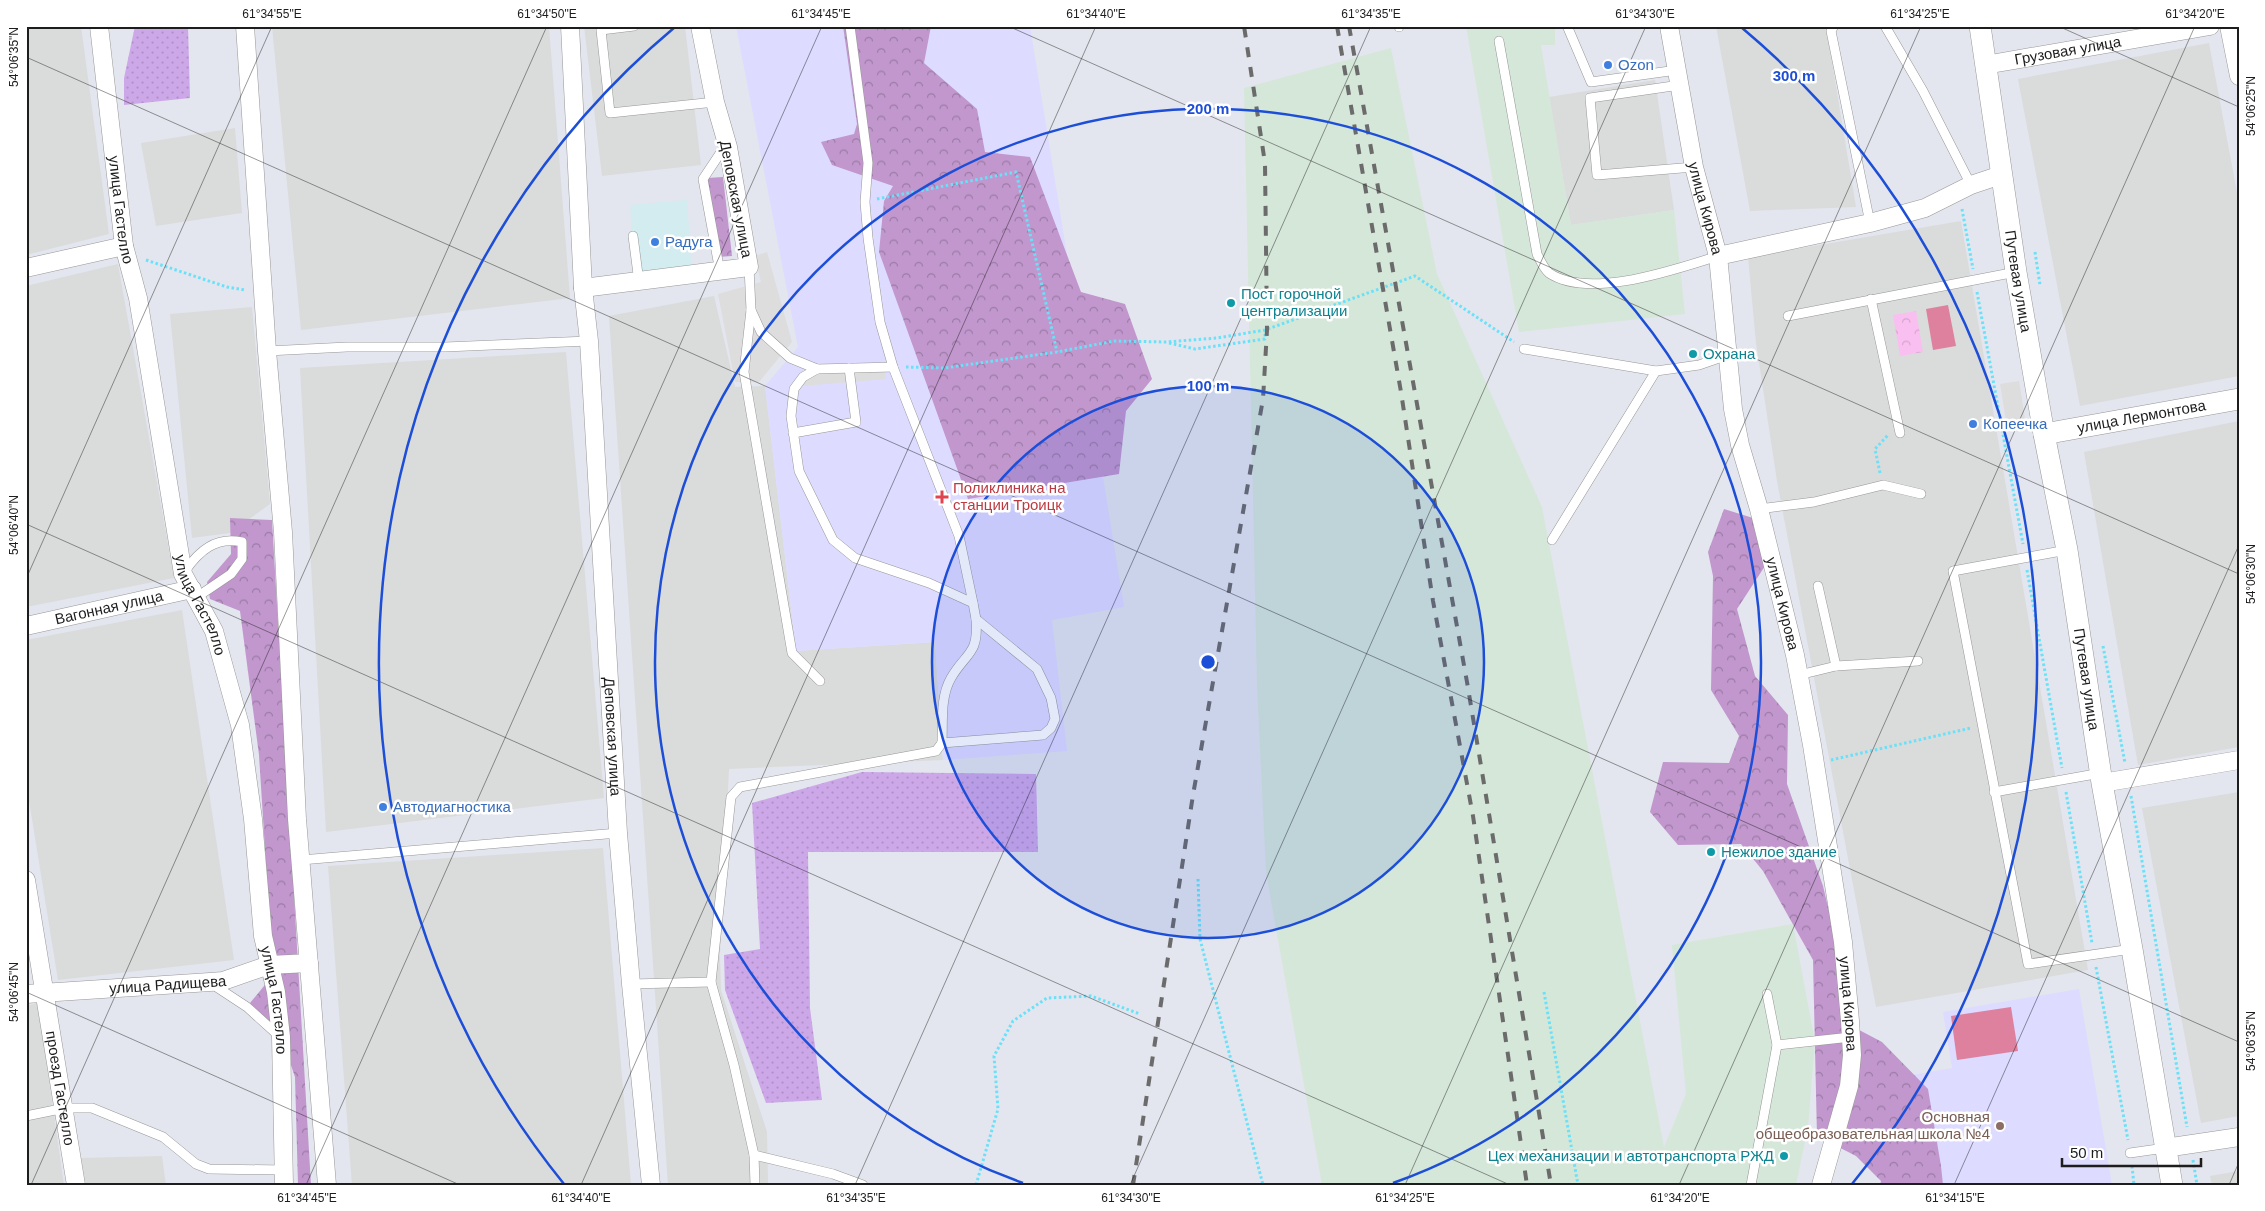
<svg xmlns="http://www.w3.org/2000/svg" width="2265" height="1211" viewBox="0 0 2265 1211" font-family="Arial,sans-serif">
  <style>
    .residential { fill: #dadbdb }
    .commercial { fill: #d2ecef }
    .industrial { fill: #d5e7d9 }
    .education { fill: #dddbff }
    .forest { fill: url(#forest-crowns) }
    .park { fill: url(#park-crowns) }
    .garden { fill: url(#garden-dots) }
    .pitch { fill: #dd819e }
    .parking { fill: #ddd }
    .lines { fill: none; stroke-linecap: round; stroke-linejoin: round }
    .service-casing { stroke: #979797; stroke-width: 10 }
    .minor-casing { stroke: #979797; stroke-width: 19 }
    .tertiary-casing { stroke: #979797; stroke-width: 22 }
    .path { stroke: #69e1f8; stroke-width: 3; stroke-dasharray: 2.5 2.5; stroke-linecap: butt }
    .service { stroke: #fff; stroke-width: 9 }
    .minor { stroke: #fff; stroke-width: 18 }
    .tertiary { stroke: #fff; stroke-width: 21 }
    .rail { stroke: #6b6b6b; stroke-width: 4; stroke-dasharray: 10 10; stroke-linecap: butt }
    .ticks { fill: none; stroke: #1d1d1d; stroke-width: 1; stroke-opacity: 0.45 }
    .ring { fill: none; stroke: #1d4ed8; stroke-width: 2.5 }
    .shop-dot { fill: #3f7fe0; stroke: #fff; stroke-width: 2 }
    .culture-dot { fill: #0f9aa8; stroke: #fff; stroke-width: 2 }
    .health-dot { fill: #e0444e; stroke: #fff; stroke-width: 2 }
    .education-dot { fill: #8d6e63; stroke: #fff; stroke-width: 2 }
    .labels { text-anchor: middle; stroke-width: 5; stroke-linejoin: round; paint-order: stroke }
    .street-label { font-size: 15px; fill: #1d1d1d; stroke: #fff }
    .shop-label { font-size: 15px; fill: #366cbe; stroke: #fff; text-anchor: start }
    .culture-label { font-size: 15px; fill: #0d838f; stroke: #fff; text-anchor: start }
    .health-label { font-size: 15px; fill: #be3a42; stroke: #fff; text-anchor: start }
    .education-label { font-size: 15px; fill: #785e54; stroke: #fff; text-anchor: end }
    .centre { fill: #1d4ed8; stroke: #fff; stroke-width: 2.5 }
    .ring-label { font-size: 15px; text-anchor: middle; font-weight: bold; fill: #1d4ed8; stroke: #fff; stroke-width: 5; stroke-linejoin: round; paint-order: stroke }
    .neatline { fill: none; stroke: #1d1d1d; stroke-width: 2 }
    .ticks-label { font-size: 12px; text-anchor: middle; fill: #1d1d1d }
  </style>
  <defs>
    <pattern id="forest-crowns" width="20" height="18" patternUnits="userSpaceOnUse" patternTransform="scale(1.25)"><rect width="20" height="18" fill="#c197cd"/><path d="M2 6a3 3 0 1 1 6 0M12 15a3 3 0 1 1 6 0" fill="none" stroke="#9c7ba6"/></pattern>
    <pattern id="park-crowns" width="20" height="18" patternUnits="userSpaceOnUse" patternTransform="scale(1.25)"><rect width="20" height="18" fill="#f9bff0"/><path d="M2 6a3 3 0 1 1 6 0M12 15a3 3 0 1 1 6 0" fill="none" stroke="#d5a4cd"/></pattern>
    <pattern id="garden-dots" width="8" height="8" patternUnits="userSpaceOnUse" patternTransform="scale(1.25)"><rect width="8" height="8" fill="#cda8e8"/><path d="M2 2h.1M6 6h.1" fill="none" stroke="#b090c7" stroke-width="1.8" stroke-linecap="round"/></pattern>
  </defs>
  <rect width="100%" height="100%" fill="#e3e6ee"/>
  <!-- residential -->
  <g class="residential">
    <polygon points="26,26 81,26 109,234 26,255"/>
    <polygon points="272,26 549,26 570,298 301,330"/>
    <polygon points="584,26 685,26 701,165 602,176"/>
    <polygon points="1716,26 1826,26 1856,207 1750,211"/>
    <polygon points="2209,43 2239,203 2239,376 2080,406 2018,79"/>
    <polygon points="1655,80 1674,210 1571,225 1549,97"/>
    <polygon points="235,128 242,213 156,226 141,143"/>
    <polygon points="1961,221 2088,970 1876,1007 1777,481 1756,343 1748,257"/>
    <polygon points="118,264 174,578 26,607 26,286"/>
    <polygon points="714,296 735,387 765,386 796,651 935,642 943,760 729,769 720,955 721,990 767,1132 768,1185 668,1185 609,316"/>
    <polygon points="252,307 270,504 230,533 192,538 170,314"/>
    <polygon points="566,352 604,798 326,832 300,368"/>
    <polygon points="2239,421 2239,747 2138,765 2084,452"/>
    <polygon points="182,610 234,960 58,980 26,782 26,640"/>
    <polygon points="2239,792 2239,1116 2201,1123 2142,808"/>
    <polygon points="603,848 631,1185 352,1185 328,866"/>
    <polygon points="38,1003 64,1185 26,1185 26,1006"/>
    <polygon points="162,1156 166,1185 86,1185 81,1158"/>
    <polygon points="2239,1171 2239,1185 2212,1185 2210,1176"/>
  </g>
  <!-- commercial -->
  <polygon class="commercial" points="687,200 692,274 635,278 630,205"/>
  <!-- industrial -->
  <g class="industrial">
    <polygon points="1466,26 1555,26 1555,45 1541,45 1571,225 1674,210 1685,314 1519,332"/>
    <polygon points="1391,48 1437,274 1542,507 1664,1147 1686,1094 1672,945 1793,924 1815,1042 1808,1127 1796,1185 1322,1185 1266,873 1257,685 1244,88"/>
  </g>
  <!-- education -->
  <g class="education">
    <polygon points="736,26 1030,26 1124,607 1052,620 1067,751 943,760 935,642 796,651 765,386 798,347"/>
    <polygon points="2079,989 2112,1185 1907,1185 1889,1079 1952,1068 1943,1012"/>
  </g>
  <!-- forest -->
  <g class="forest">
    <polygon points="843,26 931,26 924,63 977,109 985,152 1030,157 1081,292 1125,304 1152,379 1126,411 1119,474 968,499 879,252 884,201 893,186 832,165 821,142 854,134 857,124"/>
    <polygon points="723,177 732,256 718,257 707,178"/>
    <polygon points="1724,509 1753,518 1765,566 1737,609 1755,676 1788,715 1787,784 1823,886 1833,928 1844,1022 1882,1042 1928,1089 1941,1166 1943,1185 1880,1185 1881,1181 1856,1156 1817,1136 1813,960 1763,871 1741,844 1678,845 1650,812 1663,762 1729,763 1739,736 1711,690 1713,576 1708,552"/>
    <polygon points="230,518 272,520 311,1185 298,1185 295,1077 281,1036 250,1003 273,975 259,755 240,611 210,599 207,582 231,554"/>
  </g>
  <!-- park -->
  <polygon class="park" points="1916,311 1923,352 1900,356 1893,315"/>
  <!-- garden -->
  <g class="garden">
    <polygon points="135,26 188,26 190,98 124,105 124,78"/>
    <polygon points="862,772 1036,774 1038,852 808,852 810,1008 822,1100 766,1103 725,990 724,955 760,949 752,803"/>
  </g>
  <!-- pitch -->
  <g class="pitch">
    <polygon points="1948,305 1956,346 1933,350 1926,309"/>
    <polygon points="2011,1007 2018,1051 1957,1060 1951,1016"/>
  </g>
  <!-- parking -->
  <g class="parking">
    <polygon points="767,252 792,342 759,382 735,382 718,294 761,282 755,256"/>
    <polygon points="884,364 886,379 802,386 801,371"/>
    <polygon points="2019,381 2025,418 2006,421 2000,384"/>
  </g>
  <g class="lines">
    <!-- service casing -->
    <g class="service-casing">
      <g id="service">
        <polyline points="634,26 601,30 610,113 715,102"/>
        <polyline points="1399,26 1399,27"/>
        <polyline points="1834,26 1831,31 1870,223"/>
        <polyline points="1885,26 1923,91 1971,185"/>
        <polyline points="1568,28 1591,82 1677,70"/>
        <path d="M1499,41L1537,254C1540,260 1544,269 1549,273C1589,300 1676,269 1718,256"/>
        <polyline points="1680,85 1590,98 1597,175 1694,167"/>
        <polyline points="633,236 639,282"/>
        <polyline points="749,267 751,310 761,332 790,358 817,369 803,377 794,389 791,416 799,471 833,540 855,558 929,583 973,603 976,619 1037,669 1051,698 1055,719 1051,728 1043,735 942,743 936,751 740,787 731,797 711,982 734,1065 754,1155 755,1185"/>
        <polyline points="720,272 703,179 721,152 728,147"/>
        <polyline points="1871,299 1900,433"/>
        <polyline points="751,310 744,372 792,653 820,681"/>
        <polyline points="1788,316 2016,272"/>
        <polyline points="1524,349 1656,371"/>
        <polyline points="267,351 347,347 445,347 589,341"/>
        <polyline points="893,367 959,536 973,603"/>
        <polyline points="817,369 893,367 880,322 868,238 865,202 868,163 850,26"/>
        <polyline points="793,433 856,422 849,368"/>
        <polyline points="1759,509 1814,502 1883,485 1921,494"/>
        <polyline points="1552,540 1656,371 1699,365 1728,355"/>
        <polyline points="2067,550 1953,571 2028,964 2132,949"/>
        <path d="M185,571C199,551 216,536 242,542V559L231,574L197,597"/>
        <polyline points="1818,586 1836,666"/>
        <polyline points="1799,675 1836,666 1918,661"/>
        <path d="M942,743C943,722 940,697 951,678C966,652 979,655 976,619"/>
        <polyline points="1994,792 2101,773"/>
        <polyline points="301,860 618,833"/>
        <polyline points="212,984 247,1007 279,1036"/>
        <polyline points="631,984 711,982"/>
        <polyline points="1777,1045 1851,1037"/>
        <polyline points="26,1116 65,1108 92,1108 163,1137 196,1164 209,1169 283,1170"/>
        <polyline points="2130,1153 2165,1148"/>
        <polyline points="754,1155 833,1174 863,1185"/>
        <polyline points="1751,1185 1777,1045 1767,994"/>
      </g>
    </g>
    <!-- minor casing -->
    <g class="minor-casing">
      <g id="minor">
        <path id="s1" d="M99,26L124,246L138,298L183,574L214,631L240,725L253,819L263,936L276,992L281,1037L284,1185"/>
        <polyline points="245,26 267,351 283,532 297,819 327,1185"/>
        <path id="s2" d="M570,26L583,288L589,341L618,833L631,984L651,1185"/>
        <path id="s3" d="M1669,26L1694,167L1718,256L1733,409L1740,445L1759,509L1795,655L1812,745L1843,942L1850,1021L1852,1055L1849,1086L1821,1185"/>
        <polyline points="2229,26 2239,76"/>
        <path id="s4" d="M1985,65L2210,26"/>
        <polyline points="1718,256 1870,223 1925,208 1971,185 2001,175"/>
        <polyline points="26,268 124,246"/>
        <polyline points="583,288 749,267 728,147 715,102 700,26"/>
        <path id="s5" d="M26,626L192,589"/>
        <polyline points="2102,783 2239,760"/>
        <path id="s6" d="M26,880L76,1185"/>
        <path id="s7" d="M26,994L210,982L223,981L269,965L309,963"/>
        <polyline points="2165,1148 2239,1137"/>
      </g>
    </g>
    <!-- tertiary casing -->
    <g class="tertiary-casing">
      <g id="tertiary">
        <path id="s8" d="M1980,26L2016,272L2044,434L2067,550L2102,783L2132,949L2172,1185"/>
        <path id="s9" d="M2044,434L2239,399"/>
      </g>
    </g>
    <!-- path -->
    <g class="path">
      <polyline points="877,199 1016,172 1057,352"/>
      <polyline points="1962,209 1973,269"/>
      <polyline points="2035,252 2040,285"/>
      <polyline points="146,260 227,287 245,290"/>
      <polyline points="1977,292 2023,544"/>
      <polyline points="1169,343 1195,349 1265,339 1265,330"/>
      <polyline points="906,367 944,368 1057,352 1114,341 1166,342 1217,338 1265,330 1415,276 1514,342"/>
      <polyline points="2002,430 2024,426"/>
      <polyline points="1880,473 1875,449 1888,435"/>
      <polyline points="2027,570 2062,768"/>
      <polyline points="2103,646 2125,763"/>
      <polyline points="1831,760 1971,728"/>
      <polyline points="2066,792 2092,943"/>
      <polyline points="2131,796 2187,1127"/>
      <polyline points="1198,879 1200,939 1263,1185"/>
      <polyline points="2096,967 2128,1140"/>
      <polyline points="1544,992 1578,1185"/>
      <polyline points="2193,1160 2197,1185"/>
      <polyline points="2132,1166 2134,1185"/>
      <polyline points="976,1185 998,1109 994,1056 1013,1021 1047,998 1091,996 1140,1014"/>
    </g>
    <!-- service -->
    <use href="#service" class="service"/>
    <!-- minor -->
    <use href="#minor" class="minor"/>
    <!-- tertiary -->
    <use href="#tertiary" class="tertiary"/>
    <!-- rail -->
    <g class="rail">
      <polyline points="1337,26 1401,392 1433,601 1473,816 1527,1185"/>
      <polyline points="1349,26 1467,682 1551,1185"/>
      <polyline points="1133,1185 1193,795 1263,399 1267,330 1265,163 1244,26"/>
    </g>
  </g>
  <!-- ticks -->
  <path class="ticks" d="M1008,26L2239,574M2058,26L2239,107M26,57L2239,1042M26,524L1510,1185M26,579L272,26M26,992L460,1185M31,1185L547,26M306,1185L822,26M581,1185L1096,26M855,1185L1371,26M1130,1185L1646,26M1405,1185L1921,26M1679,1185L2195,26M1954,1185L2239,545M2229,1185L2239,1162"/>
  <!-- distance rings -->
  <circle cx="1208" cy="662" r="276" fill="#1d4ed8" fill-opacity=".12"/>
  <g class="ring">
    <circle cx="1208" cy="662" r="276"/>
    <path d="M1023 1183A553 553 0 1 1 1393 1183"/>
    <path d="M564 1184A829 829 0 0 1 675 27M1741 27A829 829 0 0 1 1852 1184"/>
  </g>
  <!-- markers -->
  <g class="shop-dot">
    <circle cx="1608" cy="65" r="5"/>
    <circle cx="655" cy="242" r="5"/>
    <circle cx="1973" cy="424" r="5"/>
    <circle cx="383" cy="807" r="5"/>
  </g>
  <g class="culture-dot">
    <circle cx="1231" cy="303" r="5"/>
    <circle cx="1693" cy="354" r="5"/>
    <circle cx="1711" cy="852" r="5"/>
    <circle cx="1784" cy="1156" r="5"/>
  </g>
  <path class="health-dot" d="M939.5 489.5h5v5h5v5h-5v5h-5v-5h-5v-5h5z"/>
  <circle class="education-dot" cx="2000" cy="1126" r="5"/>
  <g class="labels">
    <!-- street labels -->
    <g class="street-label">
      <text dy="5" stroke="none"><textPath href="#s4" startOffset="84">Грузовая улица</textPath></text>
      <text transform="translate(736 199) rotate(79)" y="5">Деповская улица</text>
      <text dy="5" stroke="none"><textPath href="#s3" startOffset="186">улица Кирова</textPath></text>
      <text dy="5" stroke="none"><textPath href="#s1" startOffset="185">улица Гастелло</textPath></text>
      <text dy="5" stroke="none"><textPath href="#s8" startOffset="258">Путевая улица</textPath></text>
      <text dy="5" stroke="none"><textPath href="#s9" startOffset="99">улица Лермонтова</textPath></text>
      <text dy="5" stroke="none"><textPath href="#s3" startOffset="590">улица Кирова</textPath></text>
      <text dy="5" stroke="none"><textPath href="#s1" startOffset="590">улица Гастелло</textPath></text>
      <text dy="5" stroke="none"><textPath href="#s5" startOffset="85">Вагонная улица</textPath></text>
      <text dy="5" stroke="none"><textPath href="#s8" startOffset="662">Путевая улица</textPath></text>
      <text dy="5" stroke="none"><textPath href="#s2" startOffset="712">Деповская улица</textPath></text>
      <text dy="5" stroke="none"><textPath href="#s7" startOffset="142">улица Радищева</textPath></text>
      <text dy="5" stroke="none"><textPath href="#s1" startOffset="995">улица Гастелло</textPath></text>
      <text dy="5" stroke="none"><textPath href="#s3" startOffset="996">улица Кирова</textPath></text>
      <text dy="5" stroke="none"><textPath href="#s6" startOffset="211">проезд Гастелло</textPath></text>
    </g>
    <!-- shop labels -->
    <g class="shop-label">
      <text x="1618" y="70">Ozon</text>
      <text x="665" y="247">Радуга</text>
      <text x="1983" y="429">Копеечка</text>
      <text x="393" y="812">Автодиагностика</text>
    </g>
    <!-- culture labels -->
    <g class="culture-label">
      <text x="1241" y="299">Пост горочной<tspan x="1241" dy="17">централизации</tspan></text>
      <text x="1703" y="359">Охрана</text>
      <text x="1721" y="857">Нежилое здание</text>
      <text x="1774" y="1161" text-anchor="end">Цех механизации и автотранспорта РЖД</text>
    </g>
    <!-- health labels -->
    <g class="health-label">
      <text x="953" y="493">Поликлиника на<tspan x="953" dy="17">станции Троицк</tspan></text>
    </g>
    <!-- education labels -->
    <g class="education-label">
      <text x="1990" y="1122">Основная<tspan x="1990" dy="17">общеобразовательная школа №4</tspan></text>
    </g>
  </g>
  <circle cx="1208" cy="662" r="8" class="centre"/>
  <g class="ring-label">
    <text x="1794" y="81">300 m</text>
    <text x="1208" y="114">200 m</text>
    <text x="1208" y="391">100 m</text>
  </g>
  <!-- border -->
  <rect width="2265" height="1211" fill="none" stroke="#ffffff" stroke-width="55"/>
  <!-- scale -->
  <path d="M2062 1158v8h139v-8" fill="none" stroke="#1d1d1d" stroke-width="2.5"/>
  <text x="2070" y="1158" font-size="15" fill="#1d1d1d" stroke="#ffffff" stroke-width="4" paint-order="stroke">50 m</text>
  <rect x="28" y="28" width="2210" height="1156" class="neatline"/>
  <g class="ticks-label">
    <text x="272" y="18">61°34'55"E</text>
    <text x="547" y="18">61°34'50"E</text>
    <text x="821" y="18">61°34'45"E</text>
    <text x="1096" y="18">61°34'40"E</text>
    <text x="1371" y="18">61°34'35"E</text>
    <text x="1645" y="18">61°34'30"E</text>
    <text x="1920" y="18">61°34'25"E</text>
    <text x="2195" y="18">61°34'20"E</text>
    <text transform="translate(14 57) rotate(-90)" y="4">54°06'35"N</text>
    <text transform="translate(2251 106) rotate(-90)" y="4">54°06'25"N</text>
    <text transform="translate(14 525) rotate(-90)" y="4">54°06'40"N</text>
    <text transform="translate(2251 574) rotate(-90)" y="4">54°06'30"N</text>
    <text transform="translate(14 992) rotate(-90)" y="4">54°06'45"N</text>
    <text transform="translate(2251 1041) rotate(-90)" y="4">54°06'35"N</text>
    <text x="307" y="1202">61°34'45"E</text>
    <text x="581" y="1202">61°34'40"E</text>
    <text x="856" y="1202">61°34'35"E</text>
    <text x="1131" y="1202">61°34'30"E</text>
    <text x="1405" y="1202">61°34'25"E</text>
    <text x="1680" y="1202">61°34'20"E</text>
    <text x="1955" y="1202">61°34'15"E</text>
  </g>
</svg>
